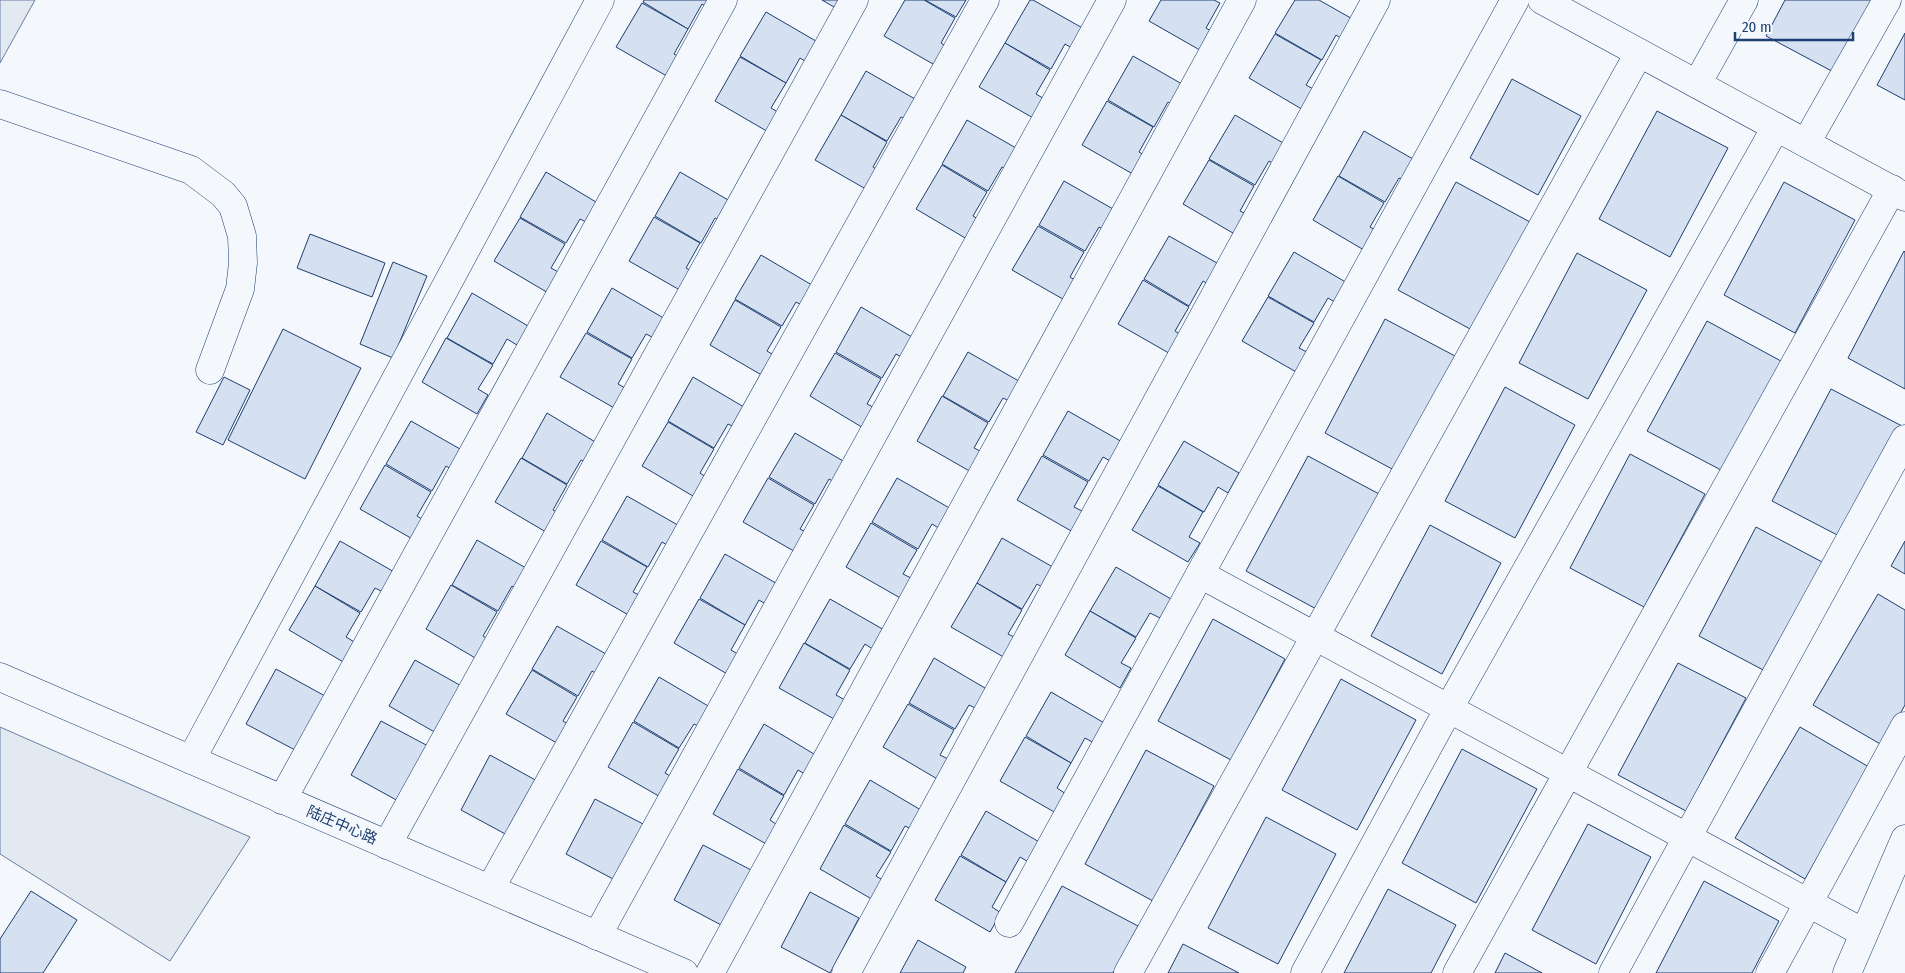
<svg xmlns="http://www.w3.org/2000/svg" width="1905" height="973" viewBox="0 0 1905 973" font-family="'Fira Sans Condensed','Noto Sans SC',sans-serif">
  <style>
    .green { fill: #e3e9f0; stroke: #687fa3 }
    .building { fill: #d5e0f0; stroke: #1d3f73 }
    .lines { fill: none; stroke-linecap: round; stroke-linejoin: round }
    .minor-casing { stroke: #1d3f73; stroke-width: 29 }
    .minor { stroke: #f4f7fb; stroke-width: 28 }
    .labels { text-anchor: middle; stroke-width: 4; stroke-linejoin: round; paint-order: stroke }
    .street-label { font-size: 15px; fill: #1d3f73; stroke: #f4f7fb }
  </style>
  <rect width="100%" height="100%" fill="#f4f7fb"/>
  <!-- green -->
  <g class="green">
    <polygon points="0,0 35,0 0,63"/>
    <polygon points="0,727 250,837 170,961 0,854"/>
  </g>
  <!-- building -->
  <g class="building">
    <polygon points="644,0 718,0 712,10 702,4 688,29 643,2"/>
    <polygon points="822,0 845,0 839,10"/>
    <polygon points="905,0 924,0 955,18 941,43 951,49 940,68 884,36"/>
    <polygon points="925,0 966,0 956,17"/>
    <polygon points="1030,0 1033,0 1086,30 1075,50 1065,44 1051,69 1005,43"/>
    <polygon points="1161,0 1214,0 1220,3 1206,28 1216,34 1205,53 1149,21"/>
    <polygon points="1295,0 1319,0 1356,21 1345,41 1336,35 1322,60 1275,33"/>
    <polygon points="1785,0 1882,0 1841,76 1766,36"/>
    <polygon points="642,3 688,29 674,54 683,59 672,79 616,47"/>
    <polygon points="766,12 821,44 810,64 800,58 786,83 740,56"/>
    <polygon points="1905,33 1905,100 1877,85"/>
    <polygon points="1275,34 1321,60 1306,85 1317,91 1305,111 1249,78"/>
    <polygon points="1005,43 1050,70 1036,94 1046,100 1035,119 979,87"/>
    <polygon points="1133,56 1189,88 1178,108 1168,102 1154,127 1108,100"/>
    <polygon points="740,57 786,83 771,108 781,114 770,133 715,101"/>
    <polygon points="866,71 922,103 911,122 901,117 887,141 841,115"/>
    <polygon points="1512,79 1581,116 1538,195 1470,158"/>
    <polygon points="1107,101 1153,127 1139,152 1149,158 1138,177 1082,145"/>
    <polygon points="1657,111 1728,148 1670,257 1599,219"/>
    <polygon points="841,115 887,142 873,167 882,173 871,192 815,160"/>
    <polygon points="1235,115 1290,147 1279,167 1269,161 1255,185 1209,159"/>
    <polygon points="967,120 1023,152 1012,172 1002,167 988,191 942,164"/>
    <polygon points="1364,131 1420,163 1409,183 1399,178 1385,202 1339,176"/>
    <polygon points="1209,160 1254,186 1240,211 1250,216 1238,236 1183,204"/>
    <polygon points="942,165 987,192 973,216 983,222 972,242 916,209"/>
    <polygon points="546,172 601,205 590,224 580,219 566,243 520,217"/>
    <polygon points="680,172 735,204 725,223 715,218 701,243 655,216"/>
    <polygon points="1338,176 1384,203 1370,227 1380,233 1369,253 1313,220"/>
    <polygon points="1064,181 1120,213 1108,232 1099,227 1085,251 1039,225"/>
    <polygon points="1456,182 1530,222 1472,330 1398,290"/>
    <polygon points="1784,182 1855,220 1795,333 1724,295"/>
    <polygon points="654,217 700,243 686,268 695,273 685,293 629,261"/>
    <polygon points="520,218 565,244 551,268 562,274 550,294 494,261"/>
    <polygon points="1038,226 1084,252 1070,277 1080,283 1068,302 1012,270"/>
    <polygon points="310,234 385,263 372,297 297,268"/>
    <polygon points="1169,236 1224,267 1213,287 1203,281 1189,306 1144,279"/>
    <polygon points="1904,251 1905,252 1905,389 1848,358"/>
    <polygon points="1294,252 1349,284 1338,304 1328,298 1314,322 1268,296"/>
    <polygon points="1577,253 1647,290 1588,399 1519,363"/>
    <polygon points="761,255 817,288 805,307 796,302 782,326 735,299"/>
    <polygon points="393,262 427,276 393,358 360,344"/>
    <polygon points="1143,280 1189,307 1175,331 1184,337 1174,356 1118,324"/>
    <polygon points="612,288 667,320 656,339 646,334 632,358 587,332"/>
    <polygon points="472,293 528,326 517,345 507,339 493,364 447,338"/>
    <polygon points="1268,297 1314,323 1299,348 1309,353 1298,373 1242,341"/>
    <polygon points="735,300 781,327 767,351 777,357 765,377 710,345"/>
    <polygon points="861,307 917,340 905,359 896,354 882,378 836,352"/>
    <polygon points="1385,319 1455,356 1394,470 1325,433"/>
    <polygon points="1707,321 1781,361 1721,470 1647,431"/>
    <polygon points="283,329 361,368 305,479 228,440"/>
    <polygon points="586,333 632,359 618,384 627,389 616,409 560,377"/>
    <polygon points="446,338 493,365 478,389 488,395 477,414 422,382"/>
    <polygon points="968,352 1024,384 1013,403 1003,398 989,422 943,396"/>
    <polygon points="835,353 881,379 867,404 877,409 865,429 810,396"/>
    <polygon points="224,377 250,390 223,445 196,432"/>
    <polygon points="693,377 749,410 738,429 728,424 714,448 668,421"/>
    <polygon points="1505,387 1575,425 1515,538 1445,501"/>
    <polygon points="1831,389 1902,426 1843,538 1772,501"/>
    <polygon points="942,396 988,423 974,448 984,453 973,473 917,441"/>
    <polygon points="1068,411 1124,443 1112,462 1103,457 1089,481 1043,455"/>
    <polygon points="547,413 602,446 591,465 581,460 567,484 522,458"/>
    <polygon points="411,421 467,453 456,472 446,466 432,491 386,464"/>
    <polygon points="668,422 714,449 700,473 709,479 698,499 642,466"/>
    <polygon points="795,433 850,465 839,485 829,479 815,504 769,477"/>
    <polygon points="1184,441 1239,473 1228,493 1218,487 1204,512 1158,485"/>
    <polygon points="1630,454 1705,494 1644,607 1570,568"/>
    <polygon points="1042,456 1088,482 1074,507 1084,512 1073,532 1017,500"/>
    <polygon points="1308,456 1381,495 1320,611 1246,571"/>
    <polygon points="521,458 567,485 553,510 563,515 551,535 495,502"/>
    <polygon points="385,465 431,492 417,516 427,522 416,541 360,509"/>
    <polygon points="768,478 814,505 800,529 810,534 799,554 743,522"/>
    <polygon points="897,478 953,510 942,530 932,524 918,549 872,522"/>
    <polygon points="1158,486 1203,512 1189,537 1200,543 1188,562 1132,530"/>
    <polygon points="627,496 683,528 672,548 662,542 648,567 602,540"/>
    <polygon points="871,523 917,550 903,574 913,579 902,599 846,567"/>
    <polygon points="1430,525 1501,563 1442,674 1371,636"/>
    <polygon points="1756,527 1824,563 1767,672 1699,636"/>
    <polygon points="1002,538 1058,570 1047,590 1037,584 1022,609 977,583"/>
    <polygon points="477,540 533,572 522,592 512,586 498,611 452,585"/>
    <polygon points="340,541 396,573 385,593 375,588 361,612 315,586"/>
    <polygon points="601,541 647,567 633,592 643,597 632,617 576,585"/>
    <polygon points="1905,541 1905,574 1891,566"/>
    <polygon points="725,554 781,586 769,606 759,600 745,625 700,598"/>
    <polygon points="1116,567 1171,599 1160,618 1150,613 1136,637 1090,611"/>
    <polygon points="977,583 1022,610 1008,634 1018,639 1007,659 951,627"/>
    <polygon points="451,585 497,612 483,636 493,642 482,662 426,629"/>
    <polygon points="315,586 360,613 346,637 356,643 345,663 289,630"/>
    <polygon points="1878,594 1905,610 1905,705 1882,745 1813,705"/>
    <polygon points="699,599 745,625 731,650 741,656 729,675 674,643"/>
    <polygon points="830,599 886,631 874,650 865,644 850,669 805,643"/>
    <polygon points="1090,611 1136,638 1121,663 1131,668 1120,688 1065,655"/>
    <polygon points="1213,619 1285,659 1231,760 1158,721"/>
    <polygon points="557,626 613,658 602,677 592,671 578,696 532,669"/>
    <polygon points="804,643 850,670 836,695 845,700 834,719 779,688"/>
    <polygon points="934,658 990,691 979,710 969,705 955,729 909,703"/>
    <polygon points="415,660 465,688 438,734 389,706"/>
    <polygon points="1678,663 1746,698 1686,811 1618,775"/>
    <polygon points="276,669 325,696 295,750 246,724"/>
    <polygon points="532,670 577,697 563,721 573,727 562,746 506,714"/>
    <polygon points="659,677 715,710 704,729 694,724 679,748 634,721"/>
    <polygon points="1341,679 1416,720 1357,830 1282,790"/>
    <polygon points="1051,692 1106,724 1096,744 1085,738 1071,763 1026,736"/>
    <polygon points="908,704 954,730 940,755 950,760 939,780 883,747"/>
    <polygon points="381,721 430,747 400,802 351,775"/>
    <polygon points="633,722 679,749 665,773 675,779 664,799 608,767"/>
    <polygon points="764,724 819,757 808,776 798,770 784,795 739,768"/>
    <polygon points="1800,727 1869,767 1805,879 1735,838"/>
    <polygon points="1025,737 1071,763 1057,788 1066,794 1056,813 1000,781"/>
    <polygon points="1462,749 1537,789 1476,903 1402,863"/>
    <polygon points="1146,750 1214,786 1153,901 1085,864"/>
    <polygon points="490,755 539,782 509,836 461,810"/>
    <polygon points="738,769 784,796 770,820 779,826 768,845 713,814"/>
    <polygon points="870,780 926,813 915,831 905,826 891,851 845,824"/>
    <polygon points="595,799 645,825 615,880 566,854"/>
    <polygon points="986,811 1041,843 1030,863 1020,857 1006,882 961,855"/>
    <polygon points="1266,817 1336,854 1278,964 1208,928"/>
    <polygon points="1588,824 1651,857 1596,964 1532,930"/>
    <polygon points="844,825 891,852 876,876 886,882 875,901 820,869"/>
    <polygon points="703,845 753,871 723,926 674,900"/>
    <polygon points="960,856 1006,882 992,907 1001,913 990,932 935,900"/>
    <polygon points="1704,881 1779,921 1752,973 1656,973"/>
    <polygon points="1062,886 1138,926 1113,973 1015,973"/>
    <polygon points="1388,889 1456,925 1431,973 1344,973"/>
    <polygon points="31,891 77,920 43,973 0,973 0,939"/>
    <polygon points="810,892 859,918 830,973 781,947"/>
    <polygon points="918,940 966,967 963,973 900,973"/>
    <polygon points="1183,944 1239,973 1168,973"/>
    <polygon points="1505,953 1542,973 1495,973"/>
  </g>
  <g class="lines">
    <!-- minor casing -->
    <g class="minor-casing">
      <g id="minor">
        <polyline points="1515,0 1200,574 1864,933"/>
        <polyline points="1542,0 1905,197"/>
        <polyline points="1697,84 1744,0"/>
        <polyline points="0,104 191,170 223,194 233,206 242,236 243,263 240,289 210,370"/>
        <polyline points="1806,143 1887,0"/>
        <polyline points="0,677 684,973"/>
        <polyline points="191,760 600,0"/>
        <polyline points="282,800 723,0"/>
        <polyline points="387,845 854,0"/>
        <polyline points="490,889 985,0"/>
        <polyline points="1009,923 1200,574"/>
        <polyline points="597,936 1112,0"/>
        <polyline points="710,973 1242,0"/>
        <polyline points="846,973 1376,0"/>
        <polyline points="1128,973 1639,53"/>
        <polyline points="1305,973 1449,708 1776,127"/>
        <polyline points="1457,973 1892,189"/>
        <polyline points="1613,973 1905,439"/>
        <polyline points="1770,973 1905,726"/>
        <polyline points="1847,973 1905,839"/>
      </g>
    </g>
    <!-- minor -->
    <use href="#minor" class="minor"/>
  </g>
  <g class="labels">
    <!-- street labels -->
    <g class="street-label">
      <text transform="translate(342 825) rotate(23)" y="5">陆庄中心路</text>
    </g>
  </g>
  <!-- scale -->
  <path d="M1735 32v8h118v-8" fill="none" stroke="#1d3f73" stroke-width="2.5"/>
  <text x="1742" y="32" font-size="15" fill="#1d3f73" stroke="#f4f7fb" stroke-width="4" paint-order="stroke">20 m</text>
</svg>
